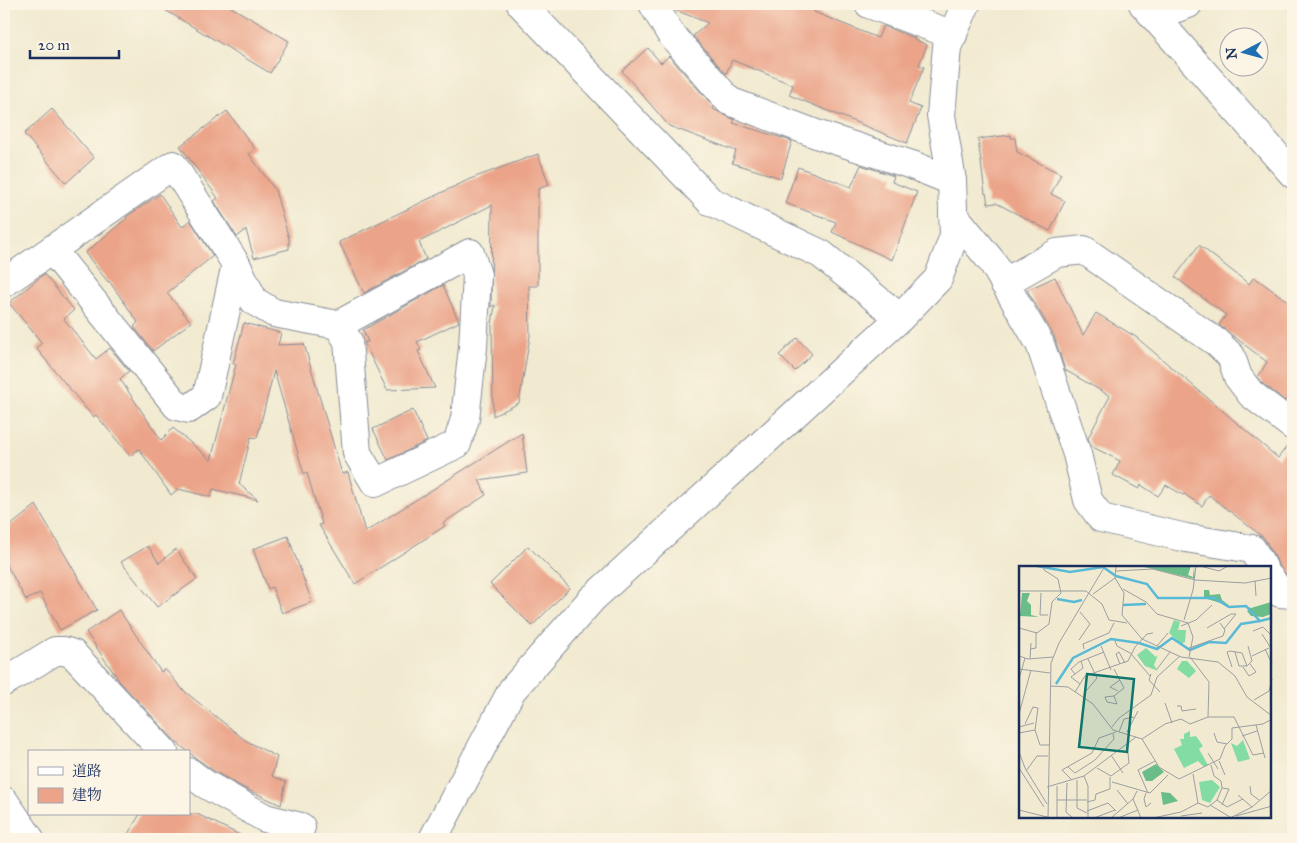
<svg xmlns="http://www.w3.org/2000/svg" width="1297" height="843" viewBox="0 0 1297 843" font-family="'IM FELL Great Primer','Noto Serif JP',serif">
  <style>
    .building { fill: #eba489 }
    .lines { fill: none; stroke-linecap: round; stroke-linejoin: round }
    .minor-casing { stroke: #868c97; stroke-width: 30 }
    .minor { stroke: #fff; stroke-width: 28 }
    .inset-river { fill: none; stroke: #58bad6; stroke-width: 2.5 }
    .inset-road { fill: none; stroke: #9b9fa2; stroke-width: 1 }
    .view { fill: #0f766e; fill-opacity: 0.15; stroke: #0f766e; stroke-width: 2.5 }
    .inset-edge { fill: none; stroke: #1b2f5e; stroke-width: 2.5 }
  </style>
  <rect width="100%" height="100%" fill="#fcf5e5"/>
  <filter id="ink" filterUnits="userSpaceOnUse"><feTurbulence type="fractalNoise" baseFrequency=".02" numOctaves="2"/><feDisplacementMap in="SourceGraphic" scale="10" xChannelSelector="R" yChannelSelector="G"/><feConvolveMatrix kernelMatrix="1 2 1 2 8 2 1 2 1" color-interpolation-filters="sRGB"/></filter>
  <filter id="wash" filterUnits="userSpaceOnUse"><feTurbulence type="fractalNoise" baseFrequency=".0096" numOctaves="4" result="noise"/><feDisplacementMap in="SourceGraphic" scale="20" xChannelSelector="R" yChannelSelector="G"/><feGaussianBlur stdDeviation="1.12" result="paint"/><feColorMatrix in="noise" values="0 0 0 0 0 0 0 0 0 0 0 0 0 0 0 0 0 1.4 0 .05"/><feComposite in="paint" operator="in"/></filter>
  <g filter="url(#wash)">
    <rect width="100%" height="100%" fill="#f1ead0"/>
    <g id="blocks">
      <!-- building -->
      <g class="building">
        <polygon points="155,4 226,4 289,41 270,73"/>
        <polygon points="671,4 817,4 814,12 878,38 883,26 915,38 914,39 927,45 919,65 924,67 909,103 921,108 907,143 789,95 793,85 732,60 726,74 693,36 708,23 675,10"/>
        <polygon points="648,48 661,63 669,56 714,107 713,109 735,120 733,123 792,141 781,178 732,163 736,151 669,126 622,71"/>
        <polygon points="52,109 94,158 66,183 24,134"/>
        <polygon points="227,111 255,149 249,154 275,190 289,239 289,249 254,258 246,230 237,237 214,201 218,198 180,146"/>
        <polygon points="1011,135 1011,138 1015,138 1017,152 1061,174 1051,194 1065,201 1050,231 996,203 988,204 986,193 985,194 978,139"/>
        <polygon points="538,154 549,185 538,189 538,286 529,286 530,336 519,403 493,416 492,324 495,305 491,307 492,205 419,242 426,259 364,293 339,242 470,179"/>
        <polygon points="861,165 894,176 892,182 917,192 892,260 832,232 836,222 785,203 798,167 851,187"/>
        <polygon points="160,194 182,227 190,220 213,256 167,293 191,322 153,351 134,327 138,322 109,281 108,282 85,253 127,218 126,217"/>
        <polygon points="1199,245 1249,284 1254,277 1293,305 1293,388 1285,401 1262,383 1258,377 1267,362 1219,325 1226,315 1175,277"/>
        <polygon points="44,274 74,310 64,319 96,359 110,348 129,371 120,379 161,440 173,428 211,460 236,364 233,364 244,323 281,333 278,345 304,344 342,474 348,472 365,532 522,433 527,473 479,480 486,495 443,523 445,526 355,584 319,525 322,524 307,473 304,474 274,371 257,438 251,437 239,484 258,500 213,489 211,497 178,489 171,495 139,449 130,456 96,415 93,417 36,348 42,343 9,303"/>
        <polygon points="1055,277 1083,335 1096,313 1136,337 1278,458 1291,441 1293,441 1293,578 1289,578 1278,565 1276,559 1264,538 1209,495 1202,506 1184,494 1183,495 1166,485 1158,496 1141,485 1139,489 1113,475 1120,461 1091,446 1088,438 1110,396 1065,370 1054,336 1027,290"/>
        <polygon points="443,285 459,322 417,342 421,350 418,351 435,388 387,390 364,342 368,342 363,330"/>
        <polygon points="797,338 812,354 795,371 779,355"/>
        <polygon points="413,410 427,441 388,460 373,429"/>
        <polygon points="36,505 97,610 60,630 40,593 26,600 4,560 4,531"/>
        <polygon points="288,536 312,602 282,613 272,587 268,589 253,549"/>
        <polygon points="148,546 159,563 176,549 197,579 157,607 121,562"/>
        <polygon points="528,546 570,588 532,626 490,584"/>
        <polygon points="119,610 161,672 165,669 183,690 245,740 277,757 272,776 286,782 281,805 244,788 214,771 197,759 176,742 120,682 86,632"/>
        <polygon points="140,814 197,814 248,839 125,839"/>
      </g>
    </g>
  </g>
  <g filter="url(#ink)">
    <use href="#blocks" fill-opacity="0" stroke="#868c97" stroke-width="1"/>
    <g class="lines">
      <!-- minor casing -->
      <g class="minor-casing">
        <g id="minor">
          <polyline points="521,4 710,201 821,254 900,318"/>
          <polyline points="653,4 670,33 729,101 819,135 912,165 952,181"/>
          <polyline points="869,4 953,35"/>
          <polyline points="1143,4 1293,174"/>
          <polyline points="1154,16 1188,4"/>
          <polyline points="953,214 993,263 1040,344 1077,454 1088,500 1101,518 1186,538 1252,549 1263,567"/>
          <polyline points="52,250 177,406 189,409 207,396 236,264"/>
          <polyline points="4,283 173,165 236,264 254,301 274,313 338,325 470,253 477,275 473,347 465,419 457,444 375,483 357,453 348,341 338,325"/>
          <polyline points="1004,283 1057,253 1084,250 1216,342 1231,356 1238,377 1251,394 1293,426"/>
          <polyline points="1271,579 1280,593 1293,594"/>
          <polyline points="4,682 55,651 64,651 73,654 164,752"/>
          <polyline points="189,772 205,784 265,818 301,827"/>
          <polyline points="4,801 30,839"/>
          <polyline points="433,839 512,690 592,599 900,318 938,279 954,236 952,181 941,115 947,47 966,4"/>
        </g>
      </g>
      <!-- minor -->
      <use href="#minor" class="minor"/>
    </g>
  </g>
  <!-- overview -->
  <g transform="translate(1019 566)">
    <rect width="252" height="252" fill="#f1ead0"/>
    <path d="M155,54L161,56L159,64H167L166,76L162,78L150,67ZM127,82L137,91L139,89L135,99L139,105L126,100L118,89ZM163,95H168L177,105L170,112L158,103ZM171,165V171L177,170L184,180L180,183L189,199L185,201L179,195L165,202L155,183L163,179L161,173H165V168ZM224,174L231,193L219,196L212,177L218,180ZM193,214L201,221L191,237L183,234L180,216Z" fill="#83dda3"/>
    <path d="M172,0L169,9L174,11L175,0L176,13L125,1ZM185,24H190L191,29L201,28L203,34L211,40L185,32ZM3,27H11L8,35L12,39V49L20,51L1,50ZM252,36V48L244,51L232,50L228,45L231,43L224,39L232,42ZM137,198L145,206L133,215H127L123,206ZM142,226L151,227L159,235L144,239Z" fill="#6abc89"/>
    <path class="inset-river" d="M18,0L51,6L84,1L97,10L128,18L139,32H195L210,41L227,40L241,55L253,52M38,33L55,36L63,34M104,39L127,38M37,118L54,92L92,73L120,77L138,83L153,72L171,84L190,76L207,77L222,58L241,55"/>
    <path class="inset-road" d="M97,0L96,12L105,27L103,49L123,73L162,91L199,96L216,110L228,131L253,150M181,0L200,5L209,0M97,5L134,3L176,14L226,17L253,12M236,15L237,30M104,23L127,36L138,48L169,57L174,71L170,91M0,25H67L83,38L90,54L108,57M22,27L21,49H29M74,28L96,12M165,54L174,24L177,0M162,60L177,54L193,39M0,62L18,67L30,58L33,36L42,27L39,13L25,4L24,0M188,62L212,48H217L205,63M234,65L244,61L252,69M243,68L253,84M60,74L71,58L61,46M96,75L98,80L113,88M82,80L92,104M138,80L149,67M170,82L204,70L206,64L201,57M11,83L17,82V66M65,83L64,78L90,67L95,57M246,83L253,98M216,86L220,100H228L233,95L229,80M113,89L131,110M0,90L9,93L34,91M233,90L250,82M171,91L190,116L189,151M11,93L12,77M101,98L97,88L100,86L106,97M213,101L208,86L211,85L223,87L228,100M224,101L230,110L237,106L231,98M0,103L31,107M95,103L105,122L95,130L86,131L88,136L98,138L95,130M138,103L151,86M56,108L52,103L60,96L85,86M132,108L130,114L141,126M0,113L6,92M61,118L52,111L64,102L62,95M32,120L49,121L74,138L94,164L123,173L140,201L160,213L201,193L206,180L213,173V162L244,158L253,153M67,125L78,112L69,93M99,125L91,121L101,114M56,126L66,110L109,95L116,81L128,68L134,67M235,134L250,125L253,113M146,137L153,157M158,140H162L163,145L177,143M0,148L12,104M6,158L14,141L19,142L16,164L21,179H30M237,159L246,192M0,161L15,157M93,161L100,152L132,129L138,111L161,90M100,166L105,153L115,151M108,166L119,145M0,167L16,164M195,167L198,176L208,178M223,170L238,165M123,173L146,158L162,153L171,158L189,151H215L234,189L245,187M0,186L6,202L28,238M189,187L199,203M92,189L104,207M200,195L206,209M49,201L56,207L76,194L95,173L94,168M0,202L25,241M78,202L92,210L110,197L108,178M7,205L18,190H29M174,208L179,237L189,241L198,234L203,222L202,215L195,210L192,199M65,210L69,220V252M53,214L43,204L73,187L80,172L97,166M58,214V242L68,247M93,216L131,227L149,209M48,217L47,246L54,252M38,220V252M231,220L232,228L240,234M28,221L65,210L117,171M203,222L210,223L203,239M98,224L109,238M127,227L125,233L127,241L132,237M129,227L119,204L136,195M219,229L233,241M114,233L122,252M38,234H68M198,234L208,241L224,233M68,236L76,234L77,228L91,223V211M191,239L211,251M0,244L32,252M68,245L89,237L97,245M162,250L183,247M217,250L253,240M29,252L32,97L40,77L86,0M75,252L96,244M92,252L114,233L118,225M99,252L119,244M134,252L162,246L179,237M211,252L233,241L253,224"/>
    <path class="view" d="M68,108L115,113L108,186L60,181Z"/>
    <rect width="252" height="252" class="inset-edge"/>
  </g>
  <!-- margin -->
  <rect width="1297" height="843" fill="none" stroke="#fcf5e5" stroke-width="20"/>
  <!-- legend -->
  <rect x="28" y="750" width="162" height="65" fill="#fcf5e5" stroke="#a2a6af"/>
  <rect x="38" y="767" width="25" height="8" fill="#ffffff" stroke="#a2a6af"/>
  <text x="72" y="776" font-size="15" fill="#1b2f5e">道路</text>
  <rect x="38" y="788" width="25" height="15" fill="#eba489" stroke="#a2a6af"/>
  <text x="72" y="800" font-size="15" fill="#1b2f5e">建物</text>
  <!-- north arrow -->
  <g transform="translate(1244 52) rotate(264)"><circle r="24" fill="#fcf5e5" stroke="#a2a6af"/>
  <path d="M0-4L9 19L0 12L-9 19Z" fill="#1f6fb2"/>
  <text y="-8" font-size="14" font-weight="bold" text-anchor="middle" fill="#1b2f5e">N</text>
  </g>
  <!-- scale -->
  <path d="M30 50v8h89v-8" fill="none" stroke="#1b2f5e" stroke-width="2.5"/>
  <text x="38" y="50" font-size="15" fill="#1b2f5e" stroke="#fcf5e5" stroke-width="4" paint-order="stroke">20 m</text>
</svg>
